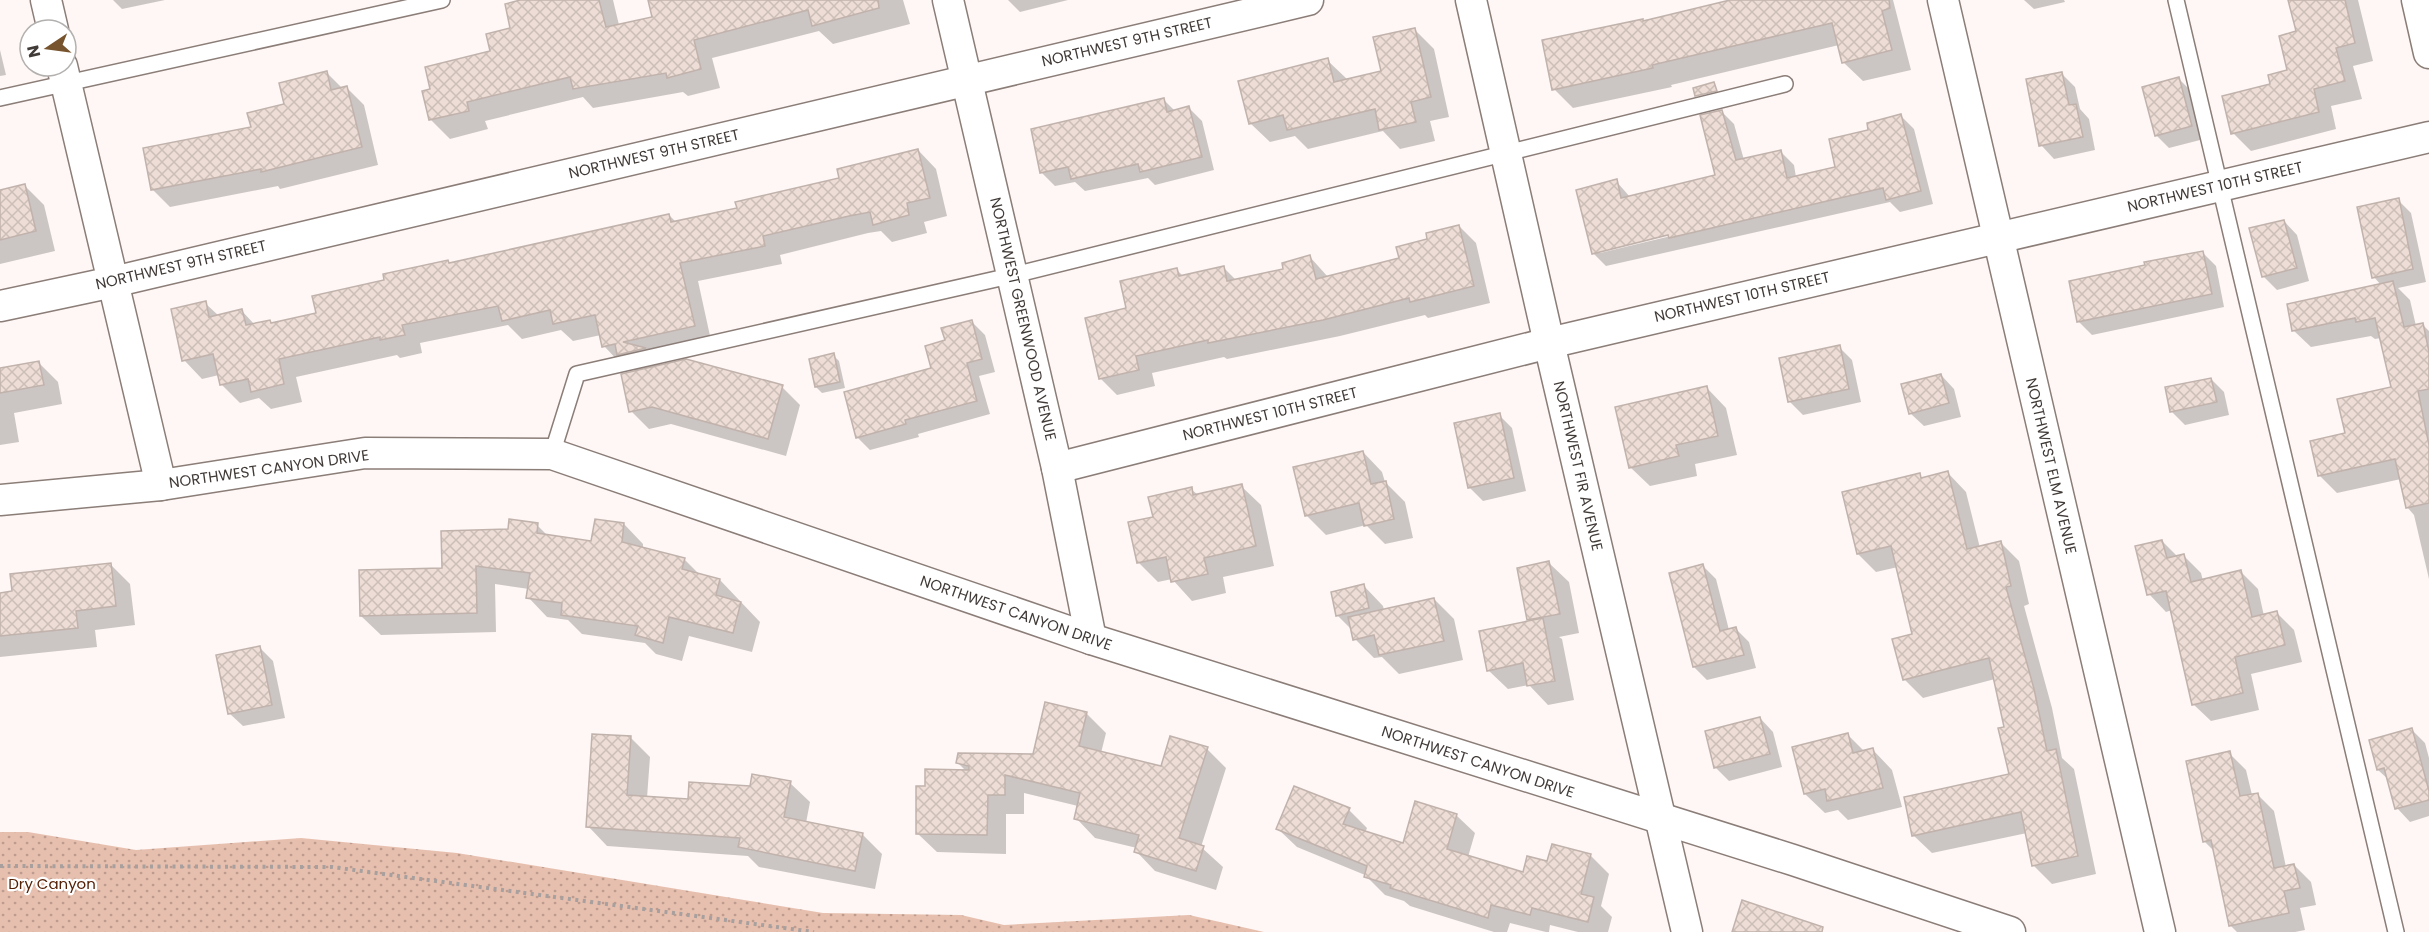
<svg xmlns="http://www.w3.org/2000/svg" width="2429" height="932" viewBox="0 0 2429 932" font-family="Poppins,sans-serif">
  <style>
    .park { fill: url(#park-dots) }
    .shadow { fill: #0003; fill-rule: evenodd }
    .building { fill: url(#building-cross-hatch); stroke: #c1b2ac; stroke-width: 1.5 }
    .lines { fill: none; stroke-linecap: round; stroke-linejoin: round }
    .service-casing { stroke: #8b7d77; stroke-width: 18 }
    .minor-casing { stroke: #8b7d77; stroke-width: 33 }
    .path { stroke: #a7a09e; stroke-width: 4; stroke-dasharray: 3 4.5; stroke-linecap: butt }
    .service { stroke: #fff; stroke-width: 15 }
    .minor { stroke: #fff; stroke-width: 30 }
    .labels { text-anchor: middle; stroke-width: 4.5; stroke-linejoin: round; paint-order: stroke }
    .street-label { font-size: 15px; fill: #413b38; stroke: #fff }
    .park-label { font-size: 15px; fill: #552106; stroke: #fff }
  </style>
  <defs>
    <pattern id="park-dots" width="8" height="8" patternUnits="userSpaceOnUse" patternTransform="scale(1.5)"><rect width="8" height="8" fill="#e7bfae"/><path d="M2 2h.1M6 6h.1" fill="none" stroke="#bd9c8f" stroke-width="1.8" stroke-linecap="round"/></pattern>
    <pattern id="building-cross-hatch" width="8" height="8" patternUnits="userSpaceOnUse" patternTransform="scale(1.5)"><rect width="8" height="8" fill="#edddd6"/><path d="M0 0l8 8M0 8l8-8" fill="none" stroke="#ccbfb8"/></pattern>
  </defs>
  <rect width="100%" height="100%" fill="#fef7f5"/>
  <!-- park -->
  <polygon class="park" points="0,832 28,832 136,850 301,838 457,853 823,913 961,915 1004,925 1189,915 1264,932 0,932"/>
  <!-- shadow -->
  <g class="shadow">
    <polygon points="113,0 165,0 122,9"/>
    <polygon points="526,0 613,0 619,25 654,18 663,0 903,0 910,24 833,44 819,31 712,58 720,88 688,96 683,92 593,108 583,97 485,121 488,129 450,139 431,120 432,90 492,53 512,29"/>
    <polygon points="1008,0 1068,0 1020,12"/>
    <polygon points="1736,0 1893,0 1911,70 1863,81 1843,62 1839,45 1671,85 1672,87 1573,108 1554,89 1644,23"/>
    <polygon points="2024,0 2064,0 2065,2 2034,9"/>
    <polygon points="2290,0 2358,0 2373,61 2353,66 2362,99 2331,106 2336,129 2251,151 2233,133 2272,85 2289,71 2298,32"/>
    <polygon points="1415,30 1434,49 1449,117 1430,121 1435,141 1400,149 1383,131 1308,149 1295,136 1270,142 1250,123 1327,60 1348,80 1382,72"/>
    <polygon points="0,50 6,75 0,76"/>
    <polygon points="327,73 343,89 347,88 364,105 378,165 280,189 278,186 170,207 153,190 145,149 253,128 286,105"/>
    <polygon points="2062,74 2075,87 2080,109 2089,119 2095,150 2054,159 2041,145"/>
    <polygon points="2179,79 2192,92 2204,139 2169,148 2156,135"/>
    <polygon points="1163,99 1175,111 1189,108 1202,121 1214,170 1155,185 1148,178 1085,191 1075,182 1055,186 1042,173 1032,130"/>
    <path d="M1721,111L1734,124L1744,160L1781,152L1794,165L1796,177L1837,168L1870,131L1901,116L1914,129L1933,204L1900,212L1890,202L1606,266L1593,253L1616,181L1630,197L1717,176ZM1675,232V235L1600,253V250Z"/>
    <polygon points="918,150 936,169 947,216 924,222 927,233 892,242 881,231 868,233 780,255 782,264 698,281 712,345 653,358 662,366 782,387 800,405 786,456 671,424 649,429 631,411 636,372 627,363 622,365 604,346 601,335 573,341 561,330 522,339 508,325 420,343 422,353 400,358 397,355 296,377 302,402 271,409 259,398 240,403 221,384 219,375 202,379 184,360 205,303 219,316 242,311 255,325 272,324 318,314 450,265 669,215 676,222 738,210 841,179"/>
    <polygon points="24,185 44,205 55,251 0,264 0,191"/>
    <polygon points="2398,200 2411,213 2426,282 2398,288 2410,300 2416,326 2422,324 2429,331 2429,579 2414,515 2407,507 2401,479 2337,493 2319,475 2346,435 2393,389 2381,338 2375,339 2371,336 2311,347 2293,330 2381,285 2374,277"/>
    <polygon points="2284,221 2297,235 2309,281 2277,290 2263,276"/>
    <polygon points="1459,226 1476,243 1490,303 1428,318 1425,315 1340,336 1227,359 1224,357 1152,373 1155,386 1117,395 1100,378 1128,309 1177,270 1183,276 1224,268 1236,280 1285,270 1310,257 1328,277 1401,259 1429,240"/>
    <polygon points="2203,253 2216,266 2224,307 2092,335 2078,321 2146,267"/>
    <polygon points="971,321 985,335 995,372 979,376 990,414 918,434 919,437 870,450 857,437 933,370 946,341"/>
    <polygon points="1839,347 1852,360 1861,402 1803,415 1790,402"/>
    <polygon points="833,355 839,361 845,388 822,393 816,387"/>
    <polygon points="38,362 58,382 62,404 14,413 19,442 0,445 0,369"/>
    <polygon points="1941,375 1954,389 1961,417 1924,426 1910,413"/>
    <polygon points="2211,379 2224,392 2229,415 2185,425 2172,412"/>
    <polygon points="1707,388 1726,408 1737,455 1695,464 1697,476 1650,486 1630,467"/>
    <polygon points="1499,415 1512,428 1526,491 1483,501 1469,487"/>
    <polygon points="1363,452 1382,472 1385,482 1405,502 1413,538 1385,544 1366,525 1326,535 1306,515"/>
    <polygon points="1948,473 1966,492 1980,548 2001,543 2019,561 2029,604 2024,606 2052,708 2062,758 2074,769 2096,874 2052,884 2033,865 2027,833 1932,853 1913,835 2010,775 2006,728 1995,679 1923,698 1904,679 1913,635 1898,567 1876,572 1858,554 1919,475 1923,479"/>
    <polygon points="1241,486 1261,505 1274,566 1223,577 1226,593 1192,601 1172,579 1158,582 1138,562 1155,518 1191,489 1198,495"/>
    <polygon points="624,524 643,544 643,549 684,559 700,575 720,580 760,622 752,652 689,636 682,661 656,654 645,643 582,634 568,620 547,617 528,597 529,589 495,584 496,632 381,635 361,616 509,530 537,525 549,537 593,543"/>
    <polygon points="2162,541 2178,557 2184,556 2201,573 2203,581 2241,572 2258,589 2264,616 2277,613 2294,630 2302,662 2251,674 2259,710 2211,721 2193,704 2172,610 2166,612 2149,594"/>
    <polygon points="1549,563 1569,582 1579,633 1559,637 1562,639 1574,700 1548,705 1529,685 1508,689 1488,670 1531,622 1528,619"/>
    <polygon points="110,564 130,584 135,625 95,630 97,647 0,657 0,594"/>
    <polygon points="1703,566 1716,579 1729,630 1736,629 1749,642 1756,668 1707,680 1694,667"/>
    <polygon points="1364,586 1383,606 1384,610 1434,599 1454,619 1463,660 1399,674 1382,657 1374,658 1355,639 1353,631 1337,615"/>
    <polygon points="260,648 273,661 285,718 243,726 229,713"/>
    <polygon points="1086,713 1106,733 1101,753 1162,768 1207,749 1226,768 1201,847 1223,867 1216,890 1155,871 1136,851 1137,848 1095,838 1076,818 1078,806 1024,793 1024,814 1006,814 1006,854 937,852 917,833 926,787 966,771 958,763 1034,755"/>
    <polygon points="1760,718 1773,732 1782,767 1729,781 1716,768"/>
    <polygon points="2412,730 2425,743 2429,758 2429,816 2410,822 2397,808 2389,780 2378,770"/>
    <polygon points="1847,734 1865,752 1873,750 1892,770 1902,807 1848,820 1838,810 1825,813 1805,794"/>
    <polygon points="631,738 650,757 647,798 690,801 751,788 790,783 810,802 806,823 862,834 882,854 875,889 759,867 748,856 607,846 588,826"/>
    <polygon points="2229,753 2246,770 2252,795 2257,794 2274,811 2286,867 2294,865 2311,882 2316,905 2300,908 2305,930 2295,932 2237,932 2230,925 2215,852 2204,841"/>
    <polygon points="1349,810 1367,828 1365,833 1404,844 1456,815 1475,833 1468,857 1524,874 1548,863 1553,846 1591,856 1609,874 1601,906 1612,917 1608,932 1578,932 1550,925 1549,932 1546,932 1510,923 1507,932 1494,932 1410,906 1404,901 1385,895 1365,875 1297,847 1278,829"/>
  </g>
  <!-- building -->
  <g class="building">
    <polygon points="520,0 599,0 606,27 652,17 648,0 878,0 879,8 812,26 808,10 694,40 701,69 667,78 666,73 573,89 570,77 467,102 469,111 429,120 422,91 430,89 425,67 490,51 486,34 510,28 505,4"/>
    <polygon points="1730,0 1889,0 1890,8 1882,11 1892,50 1842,63 1832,23 1652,65 1653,68 1552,90 1542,40 1643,19 1643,21"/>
    <polygon points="2288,0 2345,0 2355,43 2336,48 2345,81 2314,89 2319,112 2231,134 2222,96 2270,84 2268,75 2287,70 2279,36 2296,31"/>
    <polygon points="1415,28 1431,97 1411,102 1416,122 1379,130 1375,109 1287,130 1283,115 1249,124 1238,81 1328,58 1334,82 1381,71 1373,37"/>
    <polygon points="327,71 331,90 347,86 362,147 261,172 261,169 151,190 143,148 251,127 247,113 284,104 279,83"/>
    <polygon points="2062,72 2069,105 2076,104 2083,137 2039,146 2026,79"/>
    <polygon points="2179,77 2192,126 2155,136 2142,87"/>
    <polygon points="1714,82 1717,91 1695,96 1693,88"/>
    <polygon points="1164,98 1167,112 1189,106 1202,157 1140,172 1138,164 1071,179 1068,167 1040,173 1031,129"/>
    <polygon points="1722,110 1736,160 1781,150 1787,178 1835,167 1829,139 1868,130 1867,123 1901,114 1921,191 1886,200 1883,188 1669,238 1668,235 1592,254 1576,190 1617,179 1621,198 1715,175 1700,115"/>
    <polygon points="918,149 930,198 907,203 909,215 873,225 870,212 849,216 763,236 765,246 680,263 695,326 623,342 646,348 617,355 615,344 602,347 595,315 553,324 550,310 502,321 498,306 402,325 405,335 380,340 380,337 279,359 284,384 251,392 248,379 220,385 213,354 182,361 171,309 206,301 209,317 242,309 246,325 270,320 271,323 316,313 312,296 384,280 383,274 448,260 449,263 669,214 671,222 737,208 735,202 839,178 837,169"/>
    <polygon points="25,184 36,231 0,240 0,190"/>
    <polygon points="2399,198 2413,269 2372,278 2357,207"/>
    <polygon points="2284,220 2297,268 2262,277 2249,228"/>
    <polygon points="1459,225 1474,286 1410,302 1409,298 1323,320 1208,343 1208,340 1136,356 1139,370 1099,379 1085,318 1126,308 1120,281 1177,268 1179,276 1224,266 1227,281 1283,269 1282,263 1310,255 1316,279 1399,258 1396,247 1427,239 1426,233"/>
    <polygon points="2203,251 2212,294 2077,322 2069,281 2145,265 2144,262"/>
    <polygon points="2393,281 2404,327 2423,323 2429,352 2429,389 2418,391 2429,445 2429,503 2406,508 2395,459 2318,476 2310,441 2345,433 2337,399 2391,387 2375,318 2356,322 2355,318 2292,331 2287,304"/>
    <polygon points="972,320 982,359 967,363 977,401 905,420 906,424 856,438 844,392 931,368 925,346 945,340 941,328"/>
    <polygon points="1840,345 1849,389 1788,402 1779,358"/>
    <polygon points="834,353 840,382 815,387 809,359"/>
    <polygon points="686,359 783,385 768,439 652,407 629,412 621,374"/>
    <polygon points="39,361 44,385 0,393 0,368"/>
    <polygon points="1941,374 1949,403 1909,414 1901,384"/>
    <polygon points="2211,378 2217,402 2170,412 2165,387"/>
    <polygon points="1707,386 1718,436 1676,445 1679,456 1629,468 1615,407"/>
    <polygon points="1500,413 1514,478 1468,488 1454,423"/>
    <polygon points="1363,451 1371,484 1386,481 1394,519 1364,526 1359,503 1305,516 1293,467"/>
    <polygon points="1948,471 1967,549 2001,541 2011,586 2006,587 2034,689 2047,751 2056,749 2078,856 2032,866 2021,812 1912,836 1904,797 2009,774 1998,728 2004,727 1989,658 1903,680 1892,639 1912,634 1891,546 1857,554 1842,492 1920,473 1921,478"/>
    <polygon points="1242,484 1256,546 1204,558 1208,574 1171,582 1166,557 1137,563 1128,522 1153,517 1148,497 1192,487 1193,495"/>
    <polygon points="509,519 538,523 537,533 591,541 595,519 624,523 622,542 685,558 682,569 720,579 716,595 741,602 733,633 669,617 663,643 635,635 638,626 561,615 562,603 526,598 530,573 476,566 477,613 360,616 359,570 442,568 441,531 508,529"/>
    <polygon points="2162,540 2167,558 2184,554 2191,582 2241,570 2252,617 2277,611 2285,645 2235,657 2243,693 2192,705 2166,591 2147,595 2135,546"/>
    <polygon points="1549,561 1560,614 1527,620 1517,568"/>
    <polygon points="111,563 116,606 76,611 78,628 0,636 0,593 12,591 10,574"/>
    <polygon points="1703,564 1720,631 1736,627 1744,655 1693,667 1669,573"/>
    <polygon points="1364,584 1369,608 1336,616 1331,592"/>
    <polygon points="1434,598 1444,641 1379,655 1374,635 1353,640 1348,617"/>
    <polygon points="1543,618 1555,681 1527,686 1523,663 1487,671 1479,631"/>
    <polygon points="260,646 272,705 228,714 216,655"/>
    <polygon points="1045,702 1087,712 1079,746 1161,766 1170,736 1208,747 1179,838 1204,846 1196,871 1134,852 1139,835 1074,819 1080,793 1005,775 1005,795 988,795 987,835 916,834 916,786 925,786 925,769 969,770 969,766 956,763 958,753 1033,754"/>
    <polygon points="1760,717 1770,754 1714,768 1705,731"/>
    <polygon points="2412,728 2429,791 2429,800 2395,809 2384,768 2377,770 2369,740"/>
    <polygon points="1848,733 1853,753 1873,748 1883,788 1827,801 1825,789 1804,794 1792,747"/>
    <polygon points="592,734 631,736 627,795 688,799 689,782 750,786 752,774 791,781 784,817 863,833 855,871 738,847 740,838 586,827"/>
    <polygon points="2230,751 2240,796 2258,793 2274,868 2294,864 2300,888 2284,891 2289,913 2229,926 2211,840 2203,842 2186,761"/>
    <polygon points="1294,786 1350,808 1343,824 1403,843 1415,801 1457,814 1447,849 1523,872 1527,856 1547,861 1552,844 1591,854 1581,894 1594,897 1588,922 1532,908 1530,915 1491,905 1488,918 1390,888 1391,885 1364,877 1367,866 1276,829"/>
    <polygon points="1742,900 1823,927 1822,932 1732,932"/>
  </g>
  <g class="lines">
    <!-- service casing -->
    <g class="service-casing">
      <g id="service">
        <polyline points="2176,0 2396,932"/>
        <polyline points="0,98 442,0"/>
        <polyline points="552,454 577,374 1014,275 1785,84"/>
      </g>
    </g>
    <!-- minor casing -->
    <g class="minor-casing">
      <g id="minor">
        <polyline points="46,0 53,30"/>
        <polyline points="948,0 1057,468 1091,639"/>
        <polyline points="1471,0 1549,343 1687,932"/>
        <polyline points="1943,0 2160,932"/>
        <polyline points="2417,0 2429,53"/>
        <polyline points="62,66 161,485"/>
        <polyline points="0,306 113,282 1308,0"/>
        <polyline points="1057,468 1549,343 2429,137"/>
        <polyline points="0,500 161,485 365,453 552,454 1091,639 1793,860 2010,932"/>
      </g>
    </g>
    <!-- path -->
    <polyline class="path" points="0,866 332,867 814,932"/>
    <!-- service -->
    <use href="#service" class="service"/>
    <!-- minor -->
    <use href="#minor" class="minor"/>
  </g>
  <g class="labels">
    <!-- street labels -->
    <g class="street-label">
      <text transform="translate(1127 42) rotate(-13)" y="5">NORTHWEST 9TH STREET</text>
      <text transform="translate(654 154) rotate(-13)" y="5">NORTHWEST 9TH STREET</text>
      <text transform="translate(2215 187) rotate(-13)" y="5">NORTHWEST 10TH STREET</text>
      <text transform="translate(181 265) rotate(-13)" y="5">NORTHWEST 9TH STREET</text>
      <text transform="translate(1742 297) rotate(-13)" y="5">NORTHWEST 10TH STREET</text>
      <text transform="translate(1023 319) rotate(77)" y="5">NORTHWEST GREENWOOD AVENUE</text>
      <text transform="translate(1270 414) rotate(-14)" y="5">NORTHWEST 10TH STREET</text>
      <text transform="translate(1578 466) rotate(77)" y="5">NORTHWEST FIR AVENUE</text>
      <text transform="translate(2051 466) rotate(77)" y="5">NORTHWEST ELM AVENUE</text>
      <text transform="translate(269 469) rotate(-8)" y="5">NORTHWEST CANYON DRIVE</text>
      <text transform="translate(1016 613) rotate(19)" y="5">NORTHWEST CANYON DRIVE</text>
      <text transform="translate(1478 762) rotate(18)" y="5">NORTHWEST CANYON DRIVE</text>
    </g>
    <!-- park labels -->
    <g class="park-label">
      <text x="52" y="889">Dry Canyon</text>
    </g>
  </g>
  <!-- north arrow -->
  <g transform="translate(48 48) rotate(257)"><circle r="28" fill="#ffffff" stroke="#b3b1af" stroke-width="1.5"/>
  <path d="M0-4.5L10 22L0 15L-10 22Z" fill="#77542d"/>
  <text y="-9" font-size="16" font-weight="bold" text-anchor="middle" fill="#413b38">N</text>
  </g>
</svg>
